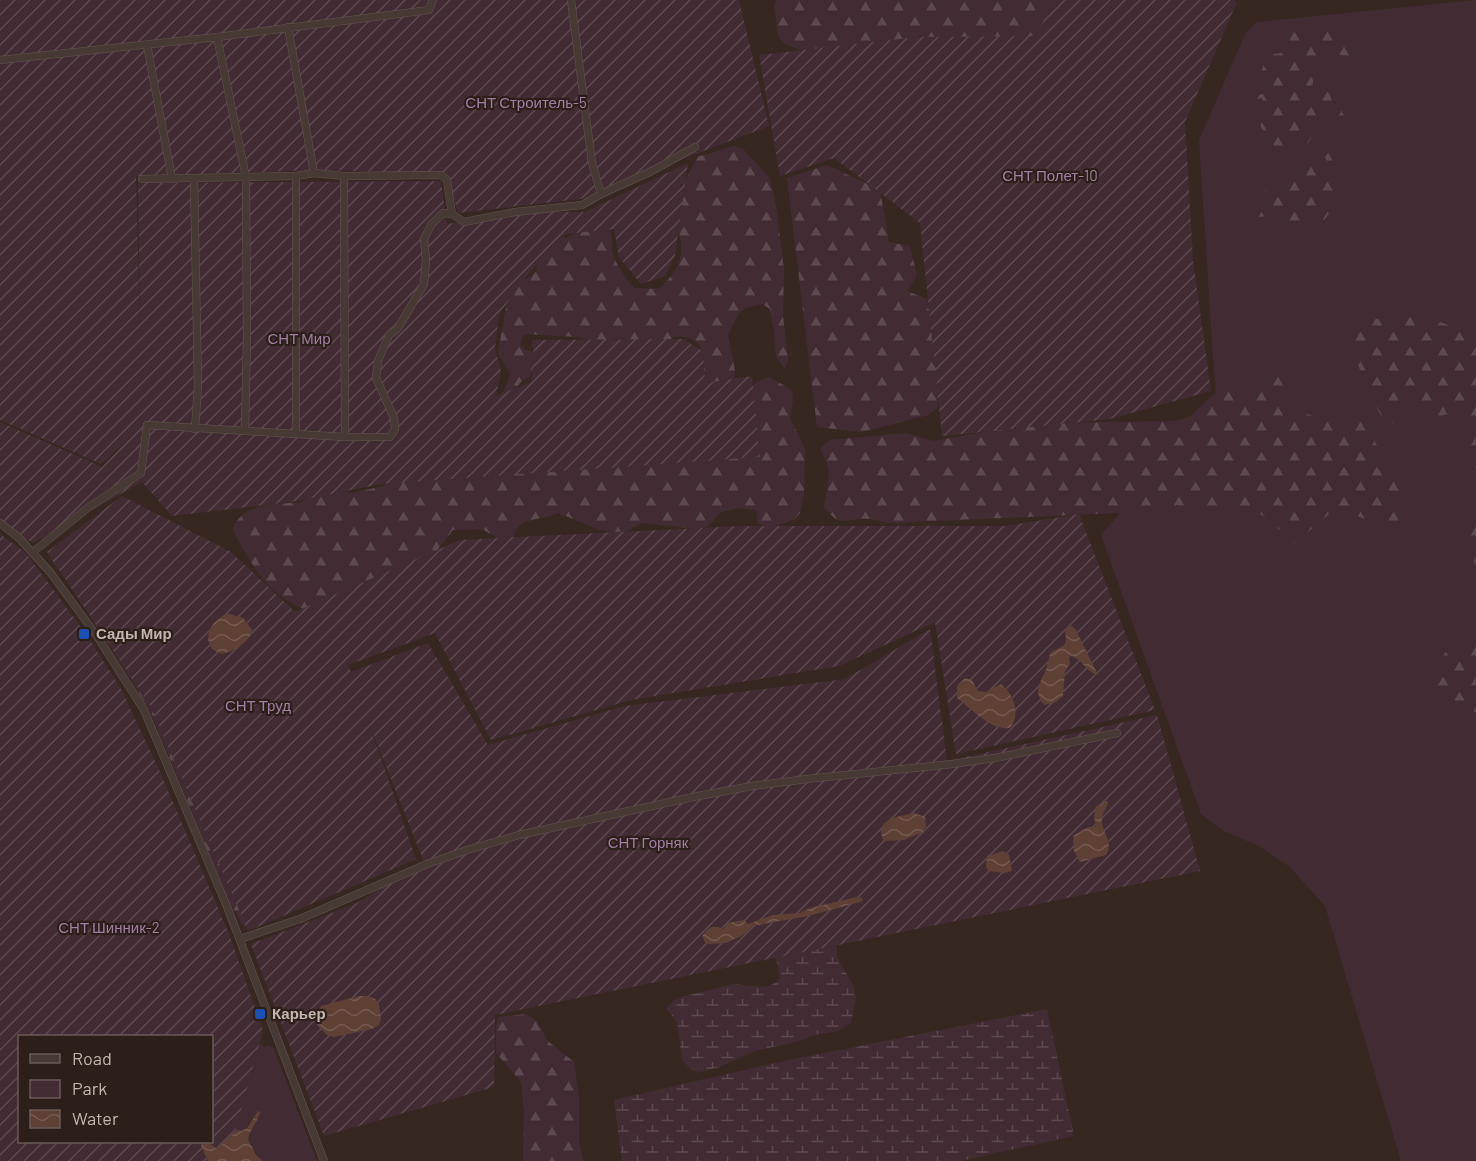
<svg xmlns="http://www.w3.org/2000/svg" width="1476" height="1161" viewBox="0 0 1476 1161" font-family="Barlow,sans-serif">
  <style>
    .green { fill: #432b34 }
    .forest { fill: url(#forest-firs) }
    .wetland { fill: url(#wetland-marsh) }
    .garden { fill: url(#garden-furrows); fill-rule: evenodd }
    .water { fill: url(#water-waves) }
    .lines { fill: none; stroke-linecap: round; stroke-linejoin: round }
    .minor-casing { stroke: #62554f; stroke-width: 8 }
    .minor { stroke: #473a34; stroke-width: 7 }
    .transit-dot { fill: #1a4fb4; stroke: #2c1f1a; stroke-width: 2 }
    .labels { text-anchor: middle; stroke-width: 4.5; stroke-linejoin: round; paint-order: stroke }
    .park-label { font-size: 15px; fill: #a27ea4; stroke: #2c1f1a }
    .poi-label { font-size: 15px; font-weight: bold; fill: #c4b6af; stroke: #2c1f1a; text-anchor: start }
  </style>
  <defs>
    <pattern id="forest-firs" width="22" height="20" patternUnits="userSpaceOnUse" patternTransform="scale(1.5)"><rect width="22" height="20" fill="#432b34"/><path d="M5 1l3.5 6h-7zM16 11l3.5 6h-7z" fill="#5c484f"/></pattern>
    <pattern id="wetland-marsh" width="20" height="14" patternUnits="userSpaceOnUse" patternTransform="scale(1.5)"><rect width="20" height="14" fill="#432b34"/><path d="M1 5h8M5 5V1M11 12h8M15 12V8" fill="none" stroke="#5c484f"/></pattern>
    <pattern id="garden-furrows" width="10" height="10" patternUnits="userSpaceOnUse" patternTransform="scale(1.5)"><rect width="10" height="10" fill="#432b34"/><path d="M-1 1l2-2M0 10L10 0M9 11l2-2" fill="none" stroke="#5c484f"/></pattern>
    <pattern id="water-waves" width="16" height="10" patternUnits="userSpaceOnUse" patternTransform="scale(1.5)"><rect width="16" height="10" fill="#5e4035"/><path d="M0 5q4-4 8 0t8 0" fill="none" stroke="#735950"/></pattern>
  </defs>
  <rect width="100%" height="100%" fill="#372721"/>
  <!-- green -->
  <g class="green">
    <polygon points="1476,0 1476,1161 1401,1161 1325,906 1290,867 1259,846 1225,832 1201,814 1101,535 1216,404 1199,140 1246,32 1257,22"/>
    <polygon points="253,1038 264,1047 267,1045 273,1047 317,1161 263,1161 256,1155 248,1139 252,1126 260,1116 249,1123 247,1128 231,1136 212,1142"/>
  </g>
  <!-- forest -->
  <g class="forest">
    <polygon points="776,0 1105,0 1038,36 927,45 922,36 813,54 784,44 778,36 774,5"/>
    <path d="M1330,24L1333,27L1344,26L1349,30L1348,37L1344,40L1345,46C1352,46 1357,45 1361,53L1358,57L1346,62L1344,57C1339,53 1334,53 1328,56L1324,66L1310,70L1314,78L1312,87L1327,84L1331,87V100L1338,104L1347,121L1340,125L1328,121L1314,124C1314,135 1308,149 1296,149C1291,149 1287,146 1282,146C1274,146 1271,147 1265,140L1267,133L1261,128V123L1275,121L1279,124L1286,125L1289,122C1284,118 1278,120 1273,116C1269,113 1267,111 1262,109V98L1257,99L1249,105L1237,102L1232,98L1234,93L1253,91L1259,95L1267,92C1270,84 1268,81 1261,76C1263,59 1269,52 1286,53L1292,62L1296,55L1294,46L1288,40L1295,28L1303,27L1305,31H1318L1322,26Z"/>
    <path d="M735,146L743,149L770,179L776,206L784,270L783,316L788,360L785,369L776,356L774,332L770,309L762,304L745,308L739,313L728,335L735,370L733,389C728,392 720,395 716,399C704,413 707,412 687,412C677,397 663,384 678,367L700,372C711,349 695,333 672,337L669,345L661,348L621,338L595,342L577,337L524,334L520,344L525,350L533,352L535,360L530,377C524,379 519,382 517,389C516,397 537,438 545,443C551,447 560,447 567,452C574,457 574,464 584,466L583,458L588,452L595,450C635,453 721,464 753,440C758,422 747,400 755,383L769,377L792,390L793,399L790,418L805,449L804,494L800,513L795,519L773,527L758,524L756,510L739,508L721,512L708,526L699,529L642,523L627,531L616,532L600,530L558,513C540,522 517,515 513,539L504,542L482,529L453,530L431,558L414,609C403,621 364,645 348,640C337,636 330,623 319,616C310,611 299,608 290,602C263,587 247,557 233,530C239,506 267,505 288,503C293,502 297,504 302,502C307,499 309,492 312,486H320L351,493L384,486L418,450C423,428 398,411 387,396C380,387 379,371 382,360C386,344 400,331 410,318C415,310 419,302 424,294L448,293L436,322L442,354L453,355L460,359L462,368L459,394L465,410C495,418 502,399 510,374L498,353L506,307L516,284L531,276L537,271C536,256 536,239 546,226L555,228L558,236L566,238L594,224L609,227C613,235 611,241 612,250C614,262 626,279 634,288L658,289C672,278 683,263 681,245C681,241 679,236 679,231C677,204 683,178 699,156C713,154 722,148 735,146Z"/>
    <path d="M1328,153L1343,156V162L1340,164L1341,168L1337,172C1339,188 1336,208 1324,220C1306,218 1292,227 1274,226L1268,216L1260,217L1255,214V208L1263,204L1266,188L1271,187L1277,180L1291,177L1289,170L1293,166H1328L1331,164L1327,162L1325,157Z"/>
    <polygon points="827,165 880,190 889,242 910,246 917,275 907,291 927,299 940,383 937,409 928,415 862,432 817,427 787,178"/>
    <path d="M1412,315C1436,320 1459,325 1476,345V469L1469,455L1467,426L1461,418L1447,414L1421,424L1419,408L1406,406L1401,419L1389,425L1380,414L1348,343L1352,328L1366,320Z"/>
    <path d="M1282,371L1293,410L1321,418L1361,416L1402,492L1405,505L1402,519L1390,527L1335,509L1295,543L1262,515L1249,511L1203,513L1177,505L1152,514L1138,512L889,523C880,521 868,517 859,519C839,521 839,525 824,507C828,482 834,472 820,449L830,440L906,433L933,441L1036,423L1175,421L1190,417L1212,396L1226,390L1240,389L1251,397L1263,391L1269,378Z"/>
    <polygon points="1476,509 1476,566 1464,540 1469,512"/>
    <polygon points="52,555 148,687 248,926 244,927 229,902 150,711 90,613 51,559"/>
    <polygon points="1476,643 1476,713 1467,705 1441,696 1434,683 1432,668 1451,646"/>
    <polygon points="526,1014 537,1021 548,1041 574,1062 579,1097 579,1140 583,1161 523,1161 524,1108 521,1082 496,1053 496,1027 499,1017"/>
  </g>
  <!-- wetland -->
  <g class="wetland">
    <path d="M834,939L837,948V957L853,985L856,997L851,1023L838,1031L814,1035L800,1041L755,1051L720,1067L700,1072L691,1070L682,1059L677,1022L666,1008L677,998L734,984L760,987L770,986L780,979C780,968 775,962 775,951Z"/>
    <polygon points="1047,1009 1074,1136 960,1161 622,1161 614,1100 784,1061"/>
  </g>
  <!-- garden -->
  <g class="garden">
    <polygon points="0,0 739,0 769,126 606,188 581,199 458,213 447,174 324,170 136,176 140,330 138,183 441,181 447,224 542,212 585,212 688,163 675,256 665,276 641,284 619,257 614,229 566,234 531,270 499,314 495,349 501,371 496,396 531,382 534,356 532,340 683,339 703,351 705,383 752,376 760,457 381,484 291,502 172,516 142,482 33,543 0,524 0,422 102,467 129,438 101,464 0,420"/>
    <polygon points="1052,0 1233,0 1237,2 1185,122 1193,260 1211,391 1110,419 942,436 920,223 834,158 780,176 759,55 917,37 1037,36"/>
    <polygon points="122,496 231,552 295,612 460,540 742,526 1005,526 1079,514 1155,710 956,754 935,622 839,666 631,700 491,740 435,633 348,665 351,672 428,643 488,745 625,706 845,679 930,629 947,761 1157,715 1200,871 495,1015 494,1087 324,1136 251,944 355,904 424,862 368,721 416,859 248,931 151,707 47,552"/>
    <path d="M0,534L26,553L86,634L121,689L161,774L229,934L263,1030L227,1161H0ZM20,1036H212V1142H20Z"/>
  </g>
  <!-- water -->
  <g class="water">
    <path d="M229,614L243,618L252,630C250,642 233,652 221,654C198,646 209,618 229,614Z"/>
    <path d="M1072,626L1076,630L1098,675C1086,672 1082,659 1071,656L1069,657L1070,664L1065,671L1063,696L1056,702L1044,705C1034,690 1038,687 1045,672C1048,666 1048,658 1051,652L1065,645L1066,638L1065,630L1068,627Z"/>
    <path d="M965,678L972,680L978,691L986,692L1001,684C1014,694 1021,715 1010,728C991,731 971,708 957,698V686Z"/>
    <path d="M1106,801L1108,802C1107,809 1101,814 1102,821C1103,835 1114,842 1106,855L1080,862L1074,851L1073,836L1088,827H1096L1094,817L1096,806H1100Z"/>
    <path d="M914,813L925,817L926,827L923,832L904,840L884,841C872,819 900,816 914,813Z"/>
    <polygon points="1003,851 1009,855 1012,871 1004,873 989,871 986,867 987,856"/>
    <path d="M857,897L862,898L863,901L808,916L753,926L743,935L726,943L706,944L702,936C710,926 712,925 724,929L727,923L744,920L748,924L773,915L800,913L810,908Z"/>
    <polygon points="359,996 368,996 375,999 379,1004 381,1019 379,1025 372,1029 334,1037 327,1035 317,1025 316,1019 321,1006"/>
    <path d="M258,1111L260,1112C258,1122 250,1129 248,1139L256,1155L263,1161H208L201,1146L202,1142H208L217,1149L237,1130L241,1131L247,1128Z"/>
  </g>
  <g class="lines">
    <!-- minor casing -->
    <g class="minor-casing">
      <g id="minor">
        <polyline points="288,27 314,173"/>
        <polyline points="217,37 246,177 247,338 245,431"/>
        <polyline points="147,45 172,179"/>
        <polyline points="0,60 217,37 429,10 433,0"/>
        <polyline points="344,176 345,437"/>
        <polyline points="194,178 198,387 195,429"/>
        <polyline points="142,179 296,176 314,173 344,176 441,175 447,180 452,214 464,222 515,212 582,205 601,194 592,163 571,0"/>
        <polyline points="601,194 652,171 695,147"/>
        <polyline points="296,433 296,176"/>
        <polyline points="0,523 19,538 50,572 97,636 144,710 228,909 324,1161"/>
        <polyline points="33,552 89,507 141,473 147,425 345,437 390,437 395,429 394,418 376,378 378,361 389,335 398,328 424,284 426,260 424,239 431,225 443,213 452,214"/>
        <polyline points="240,939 300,919 427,864 467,850 519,835 693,797 752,786 807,779 952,764 995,758 1117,733"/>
      </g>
    </g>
    <!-- minor -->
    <use href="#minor" class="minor"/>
  </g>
  <!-- markers -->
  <g class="transit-dot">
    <rect x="78" y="628" width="12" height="12" rx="3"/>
    <rect x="254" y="1008" width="12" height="12" rx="3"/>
  </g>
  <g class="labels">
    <!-- park labels -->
    <g class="park-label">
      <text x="526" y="108">СНТ Строитель-5</text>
      <text x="1050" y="181">СНТ Полет-10</text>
      <text x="299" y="344">СНТ Мир</text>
      <text x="258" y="711">СНТ Труд</text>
      <text x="648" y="848">СНТ Горняк</text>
      <text x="109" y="933">СНТ Шинник-2</text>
    </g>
    <!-- poi labels -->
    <g class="poi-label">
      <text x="96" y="639">Сады Мир</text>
      <text x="272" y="1019">Карьер</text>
    </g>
  </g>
  <!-- legend -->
  <rect x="18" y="1035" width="195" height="108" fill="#2c1f1a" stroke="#695b56" stroke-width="1.5"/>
  <rect x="30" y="1054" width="30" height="9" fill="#473a34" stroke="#695b56" stroke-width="1.5"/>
  <text x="72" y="1065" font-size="18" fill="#c4b6af">Road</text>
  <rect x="30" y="1080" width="30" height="18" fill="#432b34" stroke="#695b56" stroke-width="1.5"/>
  <text x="72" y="1095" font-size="18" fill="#c4b6af">Park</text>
  <rect x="30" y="1110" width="30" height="18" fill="url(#water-waves)" stroke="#695b56" stroke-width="1.5"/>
  <text x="72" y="1125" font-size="18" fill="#c4b6af">Water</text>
</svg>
